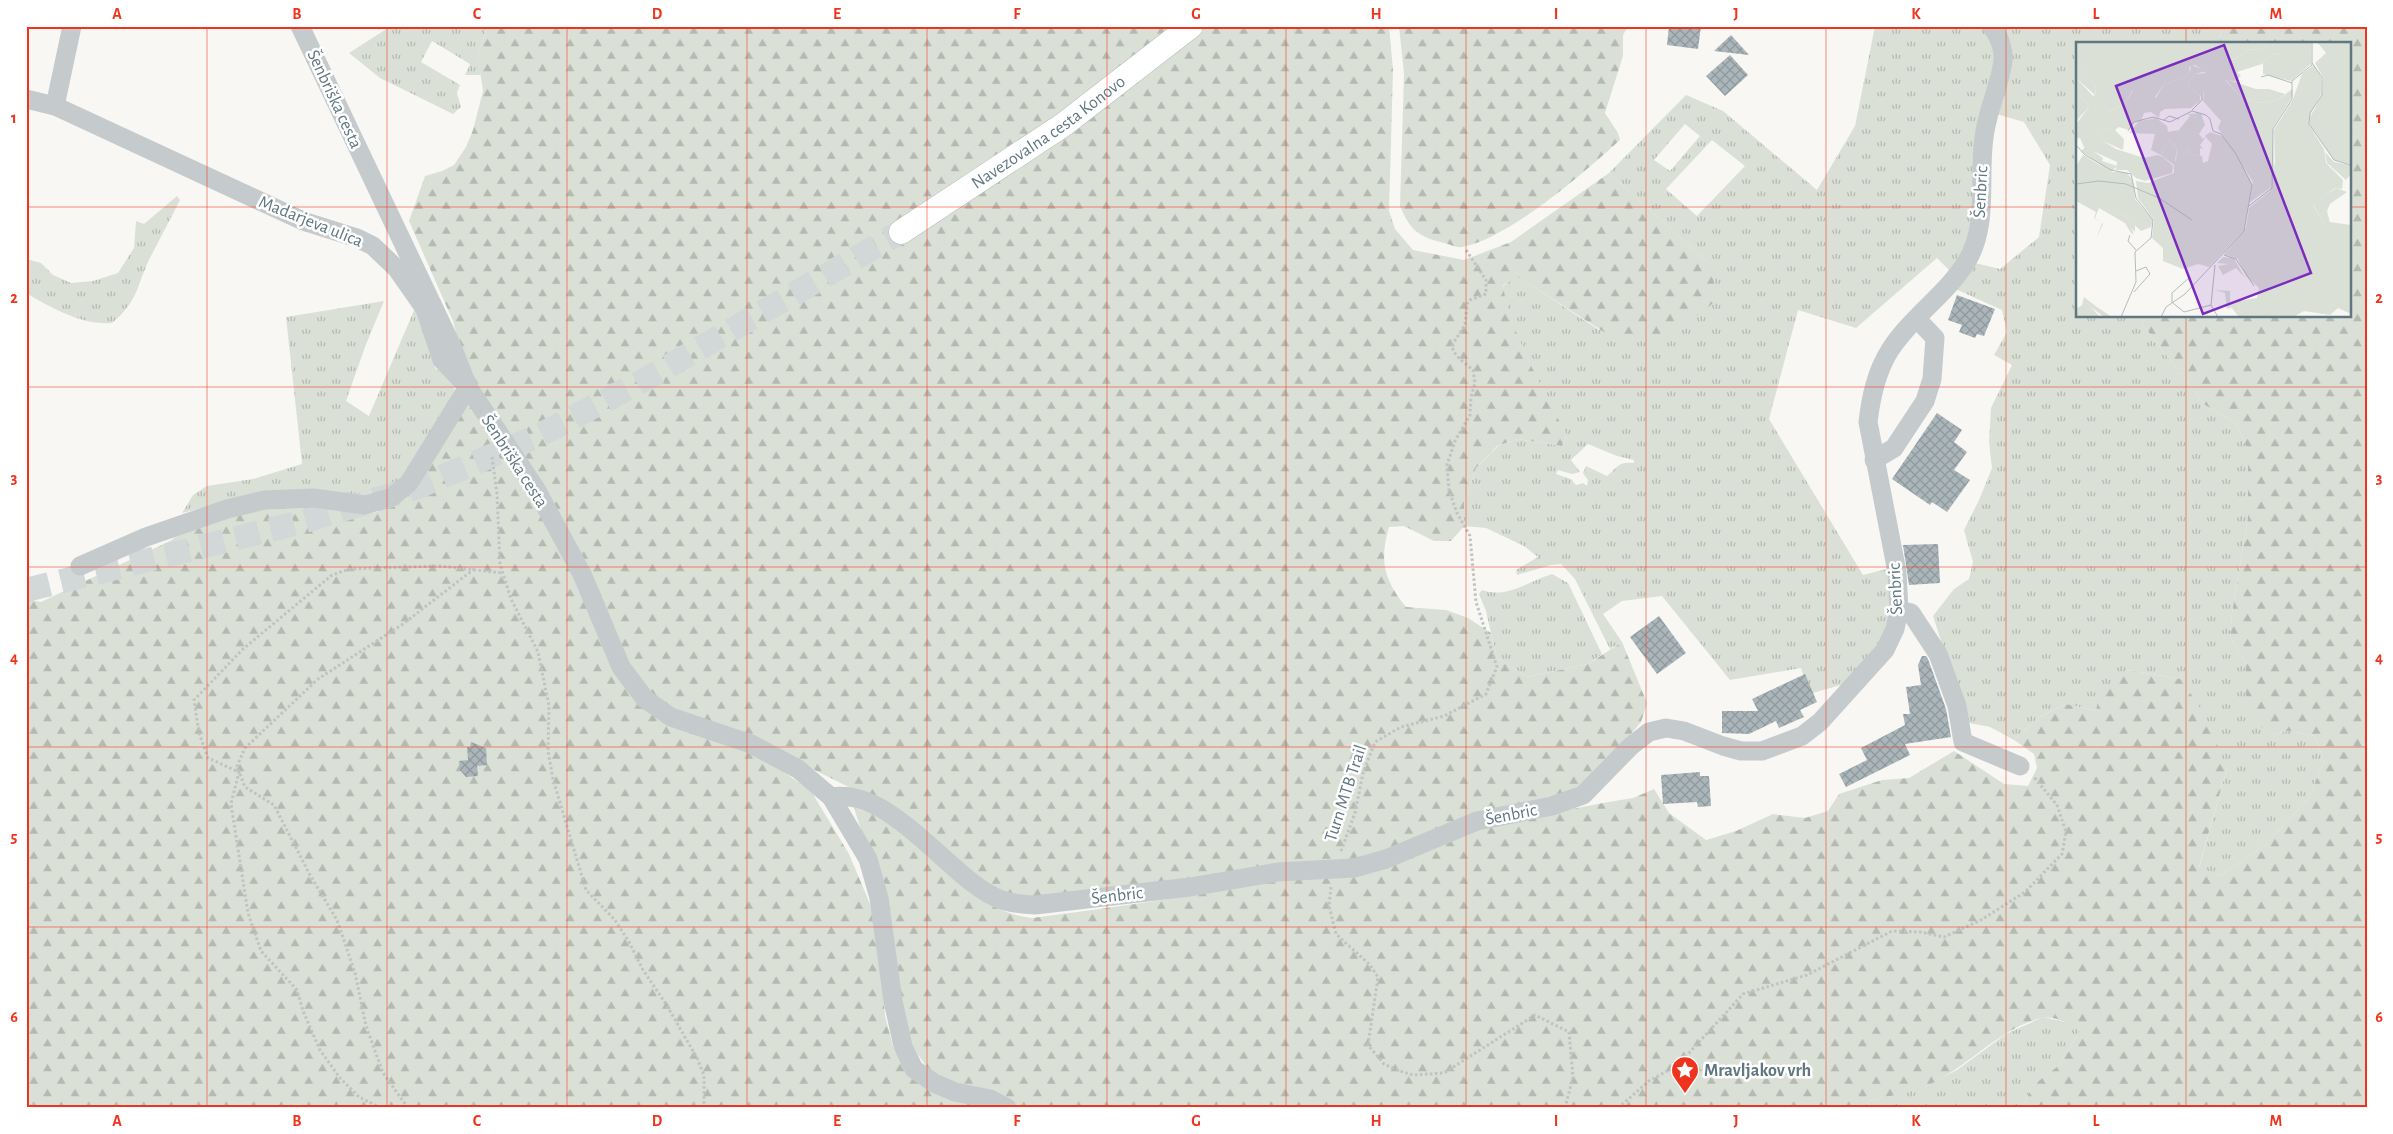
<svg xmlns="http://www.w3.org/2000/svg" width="2393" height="1134" viewBox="0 0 2393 1134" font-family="'Alegreya Sans',sans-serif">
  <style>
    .grass { fill: url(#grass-tufts); fill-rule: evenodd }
    .forest { fill: url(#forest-firs) }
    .building { fill: url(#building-cross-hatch) }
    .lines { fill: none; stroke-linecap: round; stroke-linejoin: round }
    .major-tunnel { stroke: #d2d7d8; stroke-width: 24; stroke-dasharray: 24 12; stroke-linecap: butt }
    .major-casing { stroke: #b8bdc0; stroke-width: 25 }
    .path { stroke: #c0c3c5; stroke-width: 3; stroke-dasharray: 2.5 2.5; stroke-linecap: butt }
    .minor { stroke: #c5cacd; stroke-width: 19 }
    .major { stroke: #fff; stroke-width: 24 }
    .grid { fill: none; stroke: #f0331c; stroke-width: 1; stroke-opacity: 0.55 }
    .labels { text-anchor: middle; stroke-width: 5; stroke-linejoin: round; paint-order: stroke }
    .street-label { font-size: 18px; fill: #607782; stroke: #fff }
    .poi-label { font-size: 18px; font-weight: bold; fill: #607782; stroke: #fff; text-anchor: start }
    .inset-road { fill: none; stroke: #b2bcbf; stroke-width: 1 }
    .view { fill: #7b2cbf; fill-opacity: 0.15; stroke: #7b2cbf; stroke-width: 2.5 }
    .inset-edge { fill: none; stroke: #607782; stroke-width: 2.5 }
    .neatline { fill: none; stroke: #f0331c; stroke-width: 2 }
    .grid-label { font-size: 16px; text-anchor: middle; font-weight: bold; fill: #f0331c }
  </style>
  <defs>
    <pattern id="grass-tufts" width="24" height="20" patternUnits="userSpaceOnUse" patternTransform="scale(1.25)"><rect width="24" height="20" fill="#dae0d5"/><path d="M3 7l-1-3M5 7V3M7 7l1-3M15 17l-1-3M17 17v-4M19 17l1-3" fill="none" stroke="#b4bab2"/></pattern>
    <pattern id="forest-firs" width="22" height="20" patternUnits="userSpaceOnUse" patternTransform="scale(1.25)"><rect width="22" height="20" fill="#dae0d5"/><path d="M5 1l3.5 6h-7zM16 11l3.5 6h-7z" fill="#b4bab2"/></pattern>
    <pattern id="building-cross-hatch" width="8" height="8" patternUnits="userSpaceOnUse" patternTransform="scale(1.25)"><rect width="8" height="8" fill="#abb6ba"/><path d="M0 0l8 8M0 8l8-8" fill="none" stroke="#8f999d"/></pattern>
  </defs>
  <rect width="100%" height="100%" fill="#f8f7f4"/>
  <!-- grass -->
  <g class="grass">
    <polygon points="391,26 487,26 478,57 481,75 465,75 470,64 432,41 421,62 460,85 457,93 461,107 453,114 380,78 349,53"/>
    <path d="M1875,26H1983L1998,50L1972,235L1951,272L1937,258L1856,328L1798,310L1769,419L1863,575L1891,568L1890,626L1878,649L1848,683L1809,694L1801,668L1730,680L1662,596L1622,601L1603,614L1622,642L1610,649L1575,579L1561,564L1551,565L1517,575L1516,570L1538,557L1524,546L1486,528L1464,526V504L1476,468L1498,446L1518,439L1562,446L1567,436C1545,394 1509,331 1503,286L1517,276L1599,330L1711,265L1609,173L1686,95L1723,111L1817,190L1855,126ZM1685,124L1700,136L1670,171L1654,160ZM1712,140L1745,166L1697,216L1666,189ZM1588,444L1617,456L1634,460V463C1618,461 1617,468 1607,476L1586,466L1583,473L1588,480L1587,486L1583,483L1576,485L1571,479L1556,474L1558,470L1572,474L1580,472L1571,460Z"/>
    <polygon points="1998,26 2223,26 2219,38 2222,44 2077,44 2077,316 2142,316 2143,325 2205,405 2236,423 2248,451 2248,517 2232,613 2230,636 2246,664 2246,699 2272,734 2289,731 2315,736 2324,762 2308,799 2265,845 2220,876 2199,868 2227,768 2181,679 2128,670 2096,711 2066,704 2038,718 2014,740 1990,727 1964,722 1961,702 1933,616 1954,589 1969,579 1973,562 1964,530 1979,500 1992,468 1989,442 1991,408 2012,365 1994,355 2007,332 2002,310 1953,288 1971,262 2000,269 2039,237 2050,165 2024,122 1993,113"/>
    <path d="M177,196L180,200C170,220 159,240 149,260C136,288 138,301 112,323C84,326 49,307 26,293V259L41,263L53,275L71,283L93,281L118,273L134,248L136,221L144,224Z"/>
    <polygon points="384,301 365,347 346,401 369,416 415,308 430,337 435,368 455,382 454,395 407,476 388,489 358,497 267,492 182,513 193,495 207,486 253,479 302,464 286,317"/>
    <path d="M1552,574L1568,583L1602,654L1588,664L1527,677L1497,658L1486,611L1479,594L1482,590C1507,599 1529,581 1552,574Z"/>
    <polygon points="2043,1017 2069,1023 2080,1031 2058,1066 2032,1086 2023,1108 1863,1108 1869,1101 1927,1086 1957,1070 2006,1034"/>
  </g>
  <!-- forest -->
  <g class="forest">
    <path d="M487,26H1389L1393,70L1389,211L1395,229L1413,250L1464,260L1511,242L1609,173L1711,265L1716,301L1699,314L1661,334L1615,339L1518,277L1503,285C1509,331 1546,394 1567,436L1562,446L1518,439L1497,446L1476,468L1464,504V526L1451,541H1434L1404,526L1389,527C1379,561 1384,580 1406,607L1446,610L1468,618L1491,633L1497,658L1527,677L1588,664L1622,642L1647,703L1641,722L1589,783L1569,794L1371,859L1020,900L1001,895L894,810L763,744L673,711L651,693L628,667L464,364L453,321L409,221L425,176L442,171L454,165L466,147L473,130L483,91L478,57Z"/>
    <path d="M1399,26H1628L1623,35V56L1605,113L1618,133L1620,140C1585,172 1508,239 1462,247C1457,248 1449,244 1444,243C1417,236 1411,231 1400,206L1404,74Z"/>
    <path d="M2223,26H2367V1108H2023L2032,1086L2058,1066L2080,1031C2071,1024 2054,1015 2041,1018C1999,1029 1968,1067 1929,1085C1911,1093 1888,1096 1869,1101L1863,1108H1020L933,1076L917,1053L899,1017L892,925L854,808C924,824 957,910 1032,918C1120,906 1207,895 1294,876C1407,850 1518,816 1633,798L1654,789L1669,813L1706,840L1736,831L1773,814L1805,818L1828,811L1839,794L1882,780L1909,778L1954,751L2004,784L2028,786L2037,768L2034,754L2014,740L2038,718L2066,704L2096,711L2099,696L2128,670L2181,679L2204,714L2227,768L2199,867L2220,876L2265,845L2308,799L2324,762L2315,736L2289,731L2272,734L2256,724L2246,699V664L2230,636L2232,613L2248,517V451L2236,423L2205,405L2143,325L2142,316H2349V44H2222L2219,38Z"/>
    <polygon points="466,399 532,490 633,697 759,755 811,791 849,854 878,923 885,1016 894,1050 909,1072 950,1097 985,1108 26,1108 26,599 41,602 170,541 196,522 266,506 322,506 354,514 377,512 403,498"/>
  </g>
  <!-- building -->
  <g class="building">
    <polygon points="1669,26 1701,26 1698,49 1667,45"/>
    <polygon points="1731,35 1749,55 1714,51"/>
    <polygon points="1730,55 1748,75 1725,96 1706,76"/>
    <polygon points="1957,295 1995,309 1984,336 1977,334 1975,338 1959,332 1962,325 1948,320"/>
    <polygon points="1937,413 1962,430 1954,442 1967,452 1954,470 1970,480 1947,512 1932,502 1930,505 1892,479"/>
    <polygon points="1938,544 1940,583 1909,585 1903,545"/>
    <polygon points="1659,616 1686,653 1657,674 1630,637"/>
    <polygon points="1922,656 1926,656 1928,659 1946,709 1951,737 1905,744 1910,755 1846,787 1839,774 1867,760 1861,748 1905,725 1903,714 1910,714 1906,687 1921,685 1918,665"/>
    <polygon points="1805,674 1817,702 1800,710 1804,717 1779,728 1776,721 1749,734 1722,733 1722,711 1758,711 1752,699"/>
    <polygon points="471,742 486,748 487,765 477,766 478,776 466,777 460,770 459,761 468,760 467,747 470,747"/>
    <polygon points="1700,772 1700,776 1709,776 1711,806 1698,807 1697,802 1663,804 1661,775"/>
  </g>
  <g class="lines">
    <!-- major-tunnel -->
    <polyline class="major-tunnel" points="26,590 298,523 418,487 538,436 657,373 901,232"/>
    <!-- major casing -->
    <g class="major-casing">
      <g id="major">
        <path id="s1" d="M901,232L1063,125L1191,26"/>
      </g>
    </g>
    <!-- path -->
    <g class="path">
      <polyline points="492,457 497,494 500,564 511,599 538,652 549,706 548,751 553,779 586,890 615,920 629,942 643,970 666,1004 697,1058 704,1075 704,1108"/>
      <path d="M1341,851L1355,813L1363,773L1375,742L1401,727L1444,716L1486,694L1497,667L1476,602L1470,536L1457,513L1449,491L1447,465L1455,441L1470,415L1471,397L1475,383L1473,370C1465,363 1453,356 1452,345L1465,325L1467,304L1470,300L1486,294V280L1466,250"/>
      <polyline points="1331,887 1329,906 1336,934 1370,965 1378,977 1368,1045 1384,1064 1397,1070 1413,1075 1444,1073 1535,1015 1569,1032 1573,1077 1565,1108"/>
      <polyline points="381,1108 359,1097 340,1078 320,1050 303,1011 297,990 261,951 248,913 231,804 239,772 208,758 199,733 194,700 243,649 332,575 349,569 439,566 503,573"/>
      <polyline points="408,1108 383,1073 366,1026 355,973 337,920 310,875 274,805 245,787 237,766 245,748 318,679 403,624 474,569"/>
      <polyline points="1618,1108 1649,1081 1678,1065 1743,994 1807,975 1892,931 1920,932 1944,937 1981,920 2025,892 2062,854 2066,832 2057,805 2033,776"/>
    </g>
    <!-- minor -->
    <g class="minor">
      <polyline points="300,26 451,344 468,387 536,489 582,574 621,667 645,699 671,717 751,744 798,769 831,797 868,859 879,898 893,1001 903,1046 914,1069 934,1083 955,1092 990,1099 1007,1108"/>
      <polyline points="26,99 55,106 303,221 357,238 373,246 397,269 425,309 442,360 468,387 409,483 392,497 365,505 313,498 265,500 227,509 146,537 80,566"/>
      <polyline points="55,106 72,26"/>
      <polyline points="1874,460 1894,448 1925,401 1932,379 1935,338 1917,319"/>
      <polyline points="1899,610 1911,613 1938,654 1957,706 1963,742 2020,766"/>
      <path d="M831,797C889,787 944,870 991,895C1005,903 1019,904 1035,905L1190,887L1278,872L1354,868L1386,859L1477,821L1552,806L1583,795L1631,746L1649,732L1666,728L1684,731L1723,746L1741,751H1762L1802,736L1820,722L1885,650L1895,629L1899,610L1897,572L1868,422C1871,397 1876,372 1890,350C1911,317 1946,295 1967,261C1990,223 1977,173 1985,131C1989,107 2000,84 2003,61C2004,49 1999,35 1991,26"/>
    </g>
    <!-- major -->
    <use href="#major" class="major"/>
  </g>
  <!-- grid -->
  <path class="grid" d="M207,26V1108M387,26V1108M567,26V1108M747,26V1108M927,26V1108M1107,26V1108M1286,26V1108M1466,26V1108M1646,26V1108M1826,26V1108M2006,26V1108M2186,26V44M26,207H2077M2349,207H2367M2186,316V1108M26,387H2367M26,567H2367M26,747H2367M26,927H2367"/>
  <!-- icons -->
  <defs>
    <g id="sight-pin" transform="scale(1.4375)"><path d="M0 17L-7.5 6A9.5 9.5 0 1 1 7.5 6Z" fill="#f0331c" stroke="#fff"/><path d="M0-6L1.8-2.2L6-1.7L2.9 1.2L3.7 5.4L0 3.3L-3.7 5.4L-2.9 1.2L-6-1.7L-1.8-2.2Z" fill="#fff"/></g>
  </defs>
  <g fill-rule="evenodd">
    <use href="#sight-pin" x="1685" y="1070"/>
  </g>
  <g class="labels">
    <!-- street labels -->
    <g class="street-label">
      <text transform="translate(335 99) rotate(65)" y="6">Šenbriška cesta</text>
      <text dy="6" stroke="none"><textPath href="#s1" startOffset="178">Navezovalna cesta Konovo</textPath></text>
      <text transform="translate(1980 192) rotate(-87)" y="6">Šenbric</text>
      <text transform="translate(311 221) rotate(22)" y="6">Madarjeva ulica</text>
      <text transform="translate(515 461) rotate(57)" y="6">Šenbriška cesta</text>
      <text transform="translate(1895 589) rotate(-93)" y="6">Šenbric</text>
      <text transform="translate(1345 793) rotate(-72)" y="6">Turn MTB Trail</text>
      <text transform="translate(1511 814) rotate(-11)" y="6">Šenbric</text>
      <text transform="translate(1117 895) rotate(-7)" y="6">Šenbric</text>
    </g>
    <!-- poi labels -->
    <g class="poi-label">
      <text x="1704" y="1076">Mravljakov vrh</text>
    </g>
  </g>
  <!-- overview -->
  <g transform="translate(2076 42)">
    <rect width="275" height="275" fill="#f8f7f4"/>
    <path d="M144,0H192L187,7L172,8L157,18ZM201,0H235V22L215,39L187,32V21L198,11L203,13L196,4ZM0,23L18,42L20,54L0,36ZM115,23L130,29L119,32L112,40L113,45L124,54V59L115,66L89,67L84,70L83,76L75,70L68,71L65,79L80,76L91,84L92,90L103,88L114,74L112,72L125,71L129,83L123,92L127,97L130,95L124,103L127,107L124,106V114L115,113L112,107L100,119L101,106L93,98L85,113L75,108L79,92L53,91L63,79L58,80L53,88L43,85L39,88L48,97L47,108L27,99L24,93L32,86V70L50,60L57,49L80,56L88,42L106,37L114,31ZM149,37L180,47H193L209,52L202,58L181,61L164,54ZM0,48L13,65L1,78H0ZM10,104L27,116L26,119L41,124L35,130H50L57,138L46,144L0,139V124L7,113L30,127L5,109ZM260,146L271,150L254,162L251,169L254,181L246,179L237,161ZM0,148L8,155L48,173L59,183V190L55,186L58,192L55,191L49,181L23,166L19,176L27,182L20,197L26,181L18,176L20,170L0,159ZM147,215L158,216L169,236L160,226L147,233L142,224L153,222L141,221ZM139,248L154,249V262L162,259L163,275L156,266L151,267L149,251ZM8,255L21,265L36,275H28L15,265L24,275H0V267L6,263Z" fill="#dae0d5"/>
    <path d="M0,0H144L157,18L172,8L187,7L192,0H201L196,4L207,9L205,13L198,11L186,22L161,30L165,34L159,39L149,38L164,54L181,61L202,58L216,47L217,53L197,86L198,129L194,146L173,161L177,140L142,86L145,79L127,59L128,51L124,54L113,45L112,40L119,32L130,31L119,23L113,25L114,31L106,37L88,42L77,58L56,49L50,60L32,70V86L24,93L27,99L40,107L68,116L82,113L87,115L97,124L96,131L69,139L60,136L51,128H40L41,120L8,105L4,96L0,97V82L13,65L0,48V36L17,54L20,52L18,42L0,23ZM241,0H275V122L258,118L234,83V75L246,53L247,35L239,21L250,11ZM238,23L245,35V52L233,75V83L248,107L250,121L267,138L266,147L259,146L237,162L246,179L275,183V272L262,266L254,273L228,269L217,275H163L162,259L181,256L183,246L170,234L162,217L148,212L170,186L173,166L194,149L199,120L198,88L217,57L226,32ZM134,90L146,94L159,110L176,142L168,188L133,225L122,222L107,227L87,219V206L76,196L78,178L62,156L60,139L72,141L98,131V123L85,113L93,98L101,106L99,119L112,107L115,113L126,114L127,121L132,119L136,102L129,94ZM249,110L258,120L275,123V132L270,138L251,121ZM11,136L46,144L57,138L59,157L77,178L75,185L65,189L48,173L9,157L0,148V139Z" fill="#dae0d5"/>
    <path class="inset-road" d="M236,21L246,35V53L234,71L233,82L258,118L275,123M185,35L192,33L216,41M116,68L126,58V52M88,78L93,74L103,77M52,89L58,80L77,75L94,80L116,69L130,73L134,77L137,89L145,92L160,112L176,143L168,189L109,252L90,265L85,275M0,103L9,113L35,128L55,132L60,156L77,178L75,196L59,210L60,240L45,275M0,142L23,139L50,142L83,156L116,178M173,164L196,146L197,87L216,57V39L236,23V0M54,193L52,199L60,208M148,213L160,217L178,244M139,223L135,263L142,275M58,250L74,232L70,225L60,229M96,261V251L114,235M97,261L108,270L135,263"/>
    <path class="view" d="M148,3L235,231L127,272L40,44Z"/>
    <rect width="275" height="275" class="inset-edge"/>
  </g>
  <!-- border -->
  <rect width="2393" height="1134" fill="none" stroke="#ffffff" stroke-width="55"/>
  <rect x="28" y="28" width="2338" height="1078" class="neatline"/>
  <g class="grid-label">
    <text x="117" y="19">A</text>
    <text x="297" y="19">B</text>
    <text x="477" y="19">C</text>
    <text x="657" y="19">D</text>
    <text x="837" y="19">E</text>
    <text x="1017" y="19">F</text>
    <text x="1196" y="19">G</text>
    <text x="1376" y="19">H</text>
    <text x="1556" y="19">I</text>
    <text x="1736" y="19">J</text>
    <text x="1916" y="19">K</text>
    <text x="2096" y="19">L</text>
    <text x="2276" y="19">M</text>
    <text x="14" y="123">1</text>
    <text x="2379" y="123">1</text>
    <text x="14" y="303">2</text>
    <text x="2379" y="303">2</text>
    <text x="14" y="483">3</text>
    <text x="2379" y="483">3</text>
    <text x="14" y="663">4</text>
    <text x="2379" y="663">4</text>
    <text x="14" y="842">5</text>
    <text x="2379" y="842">5</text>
    <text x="14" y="1022">6</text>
    <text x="2379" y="1022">6</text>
    <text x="117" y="1126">A</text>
    <text x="297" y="1126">B</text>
    <text x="477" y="1126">C</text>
    <text x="657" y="1126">D</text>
    <text x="837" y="1126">E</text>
    <text x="1017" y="1126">F</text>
    <text x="1196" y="1126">G</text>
    <text x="1376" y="1126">H</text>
    <text x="1556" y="1126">I</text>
    <text x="1736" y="1126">J</text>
    <text x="1916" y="1126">K</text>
    <text x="2096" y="1126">L</text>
    <text x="2276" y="1126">M</text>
  </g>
</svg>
